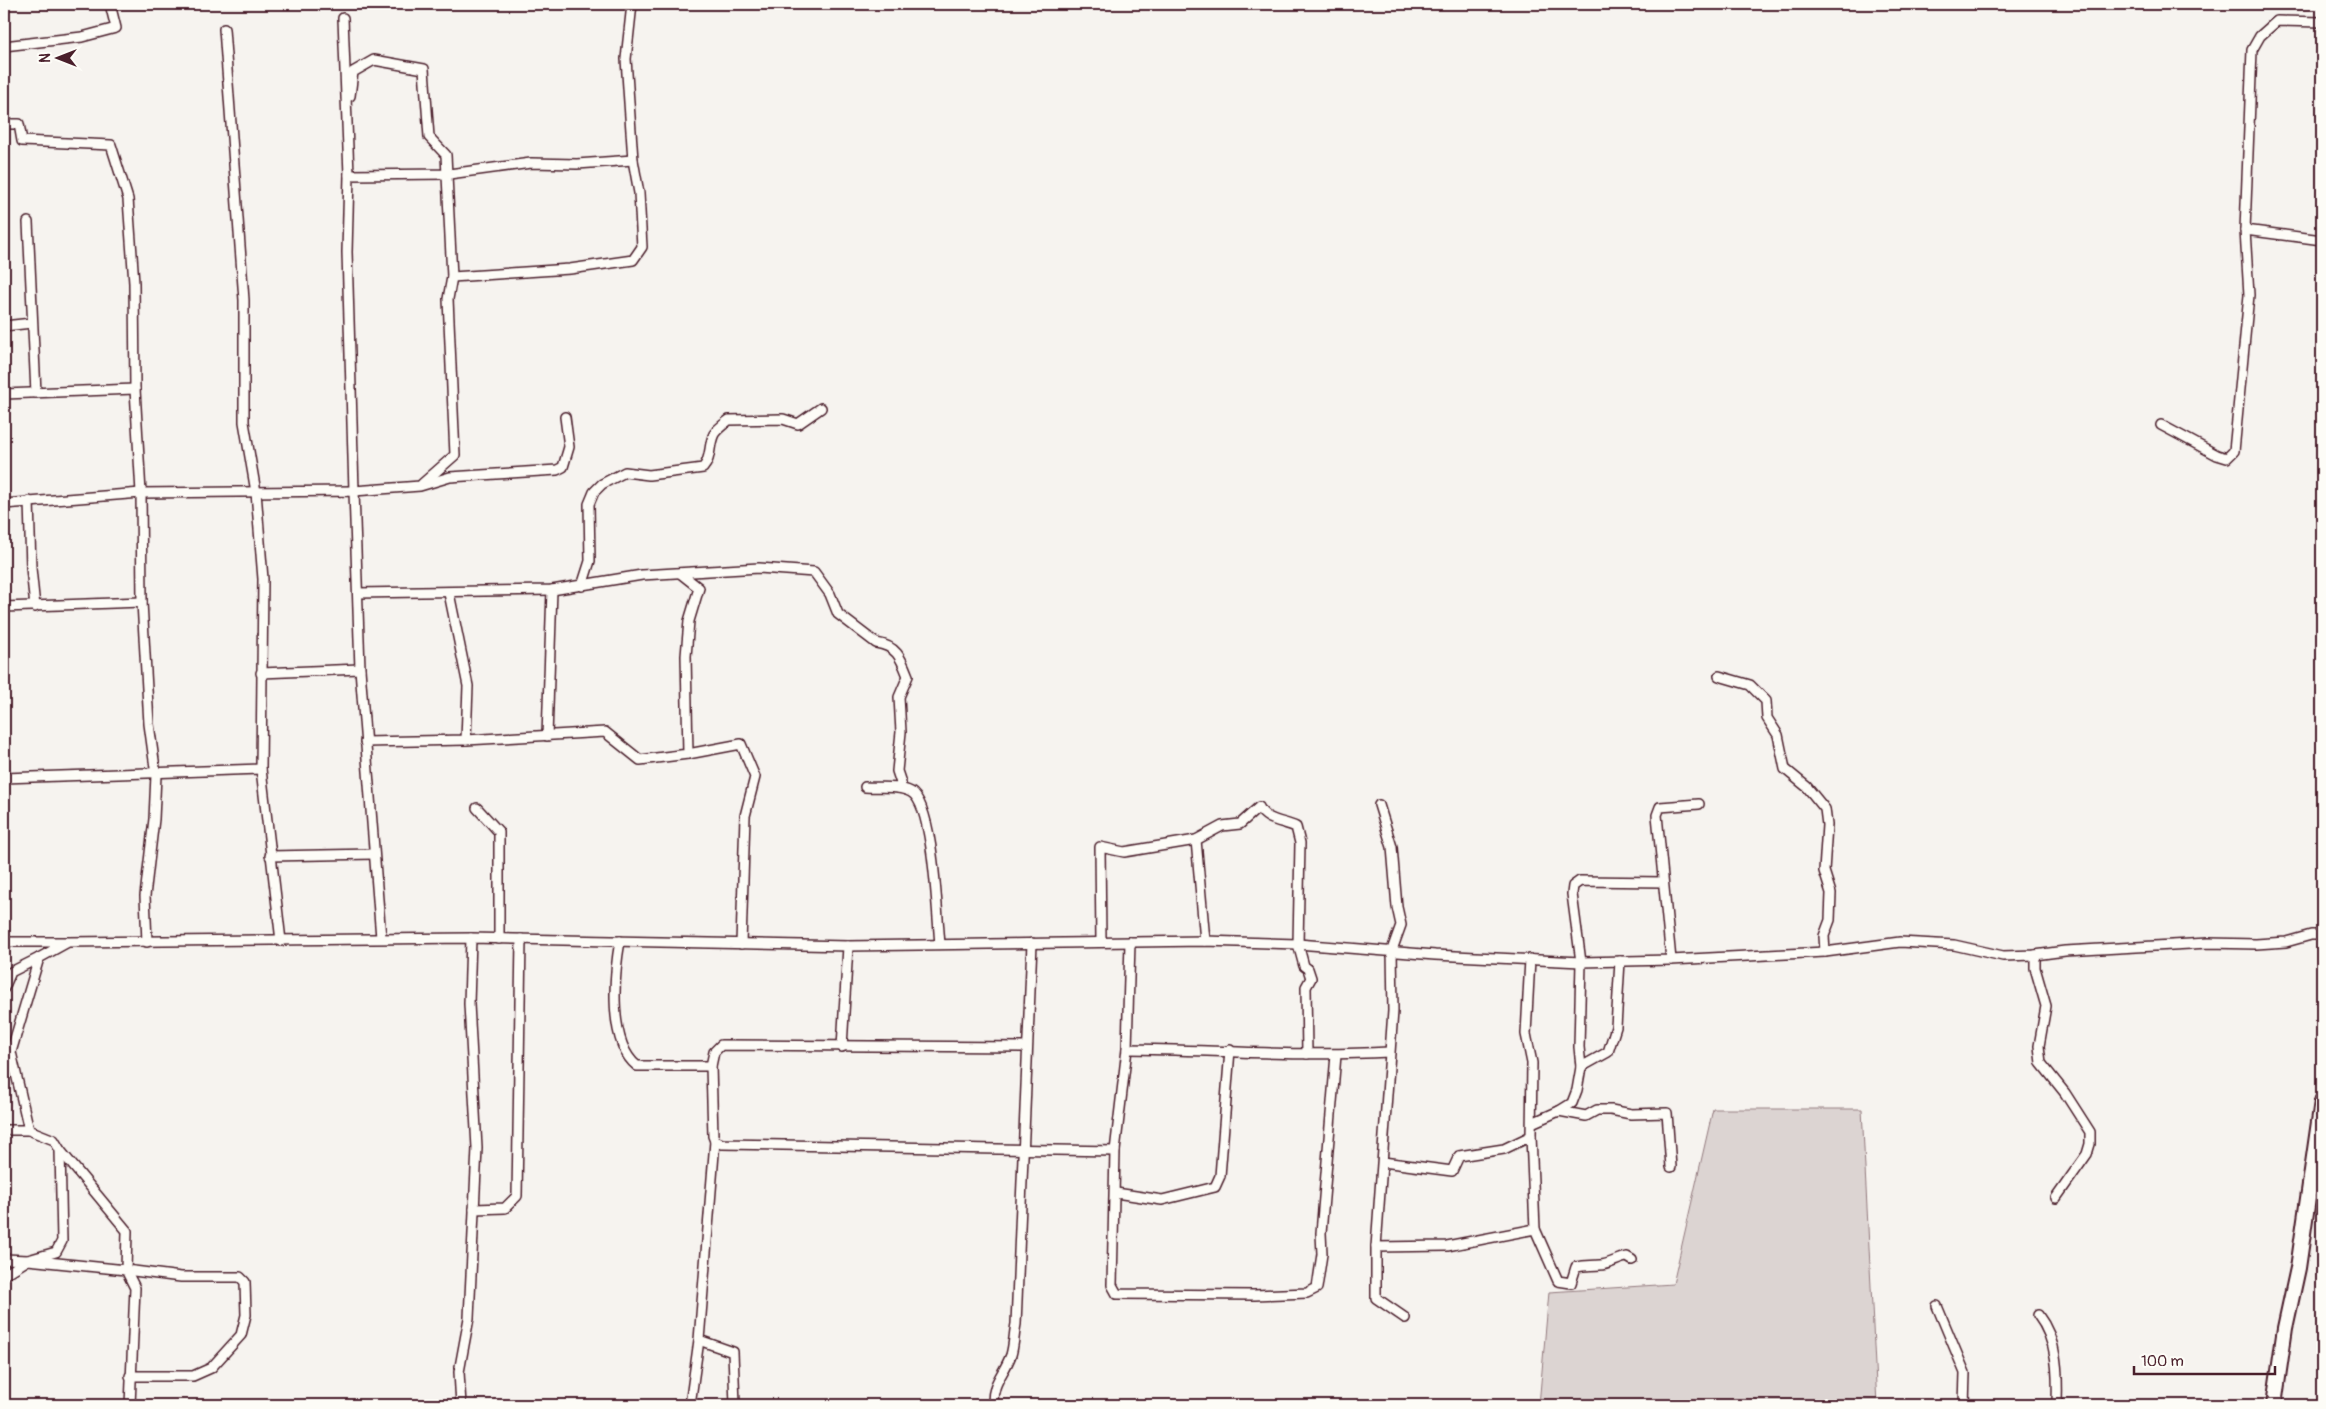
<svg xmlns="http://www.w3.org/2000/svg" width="2326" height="1409" viewBox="0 0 2326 1409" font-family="Pangolin,sans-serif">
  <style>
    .built { fill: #e9e3e0 }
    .green { fill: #dcd4d2; stroke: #937a7e }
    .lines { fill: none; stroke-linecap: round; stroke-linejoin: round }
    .street-casing { stroke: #4a1f2b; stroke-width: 12 }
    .primary-casing { stroke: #4a1f2b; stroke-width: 18 }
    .street { stroke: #fdfcf7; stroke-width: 9 }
    .primary { stroke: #fdfcf7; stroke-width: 14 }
  </style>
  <rect width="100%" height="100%" fill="#f6f3ef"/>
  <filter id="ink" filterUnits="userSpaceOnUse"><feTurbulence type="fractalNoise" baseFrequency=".02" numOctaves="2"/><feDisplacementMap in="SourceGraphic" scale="10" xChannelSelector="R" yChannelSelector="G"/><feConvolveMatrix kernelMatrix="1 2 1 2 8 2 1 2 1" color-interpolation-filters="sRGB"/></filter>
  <g filter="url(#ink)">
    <!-- built -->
    <polygon class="built" points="2322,1138 2322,1197 2313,1198"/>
    <!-- green -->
    <polygon class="green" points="1713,1109 1862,1109 1877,1405 1539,1405 1549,1292 1673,1284"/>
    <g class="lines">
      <!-- street casing -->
      <g class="street-casing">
        <g id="street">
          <polyline points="343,18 349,175 347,252 354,491 420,486 450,477 557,470 563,467 569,447 565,417"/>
          <polyline points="224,29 244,300 244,422 256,492 263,579 261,769 281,941"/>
          <polyline points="4,46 82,37 116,28 110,4"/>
          <polyline points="350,96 353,72 374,60 424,69 429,137 446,155 452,277 448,299 455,455 422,484"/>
          <polyline points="4,122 8,124 19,124 22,141 111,145 128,199 134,283 135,389 141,493 142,602 149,724 156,775 154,819 145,896 147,942"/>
          <polyline points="349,175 449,174 531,163 577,164 633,160"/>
          <polyline points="28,222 36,393"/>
          <polyline points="2245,230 2322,240"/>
          <polyline points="452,277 570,269 633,260 642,247 639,193 633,160 626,59 632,4"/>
          <polyline points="4,326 32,323"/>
          <polyline points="4,394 135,389"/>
          <polyline points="2161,425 2217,455 2227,458 2234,451 2249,295 2245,230 2252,50 2260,36 2277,21 2322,22"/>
          <polyline points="29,501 31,568 35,607"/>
          <polyline points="4,504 141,493 354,491 360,669 381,938"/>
          <path d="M582,586L590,561L589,504L594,492L602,484L625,472L649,475L703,468C712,458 708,446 714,434C717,429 724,424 729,420L783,419L798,424L821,408"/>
          <path d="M358,593L552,590L642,575L759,568L814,572L830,594L838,614L876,643C897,646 901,658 908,676L899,697L901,732L897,771L901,783L899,788"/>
          <polyline points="449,593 468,686 466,740"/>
          <polyline points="4,607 142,602"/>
          <polyline points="261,673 360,669"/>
          <polyline points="1719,676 1750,685 1766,701 1767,718 1778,735 1785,769 1807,787 1825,809 1827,825 1824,871 1831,893 1830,920 1824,936 1825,952"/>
          <polyline points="547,736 552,590"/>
          <polyline points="365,742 466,740 605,732 640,760 688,754 686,656 689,621 699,588 680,573"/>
          <polyline points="688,754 741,744 755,777 745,816 741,944"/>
          <polyline points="4,778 261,769"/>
          <path d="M865,787C880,788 898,785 911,792C934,805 937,916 940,944"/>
          <polyline points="1379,805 1392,847 1397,907 1401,925 1392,950 1393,1011 1376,1247 1376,1298 1405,1318"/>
          <polyline points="477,808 499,832 499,939"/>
          <polyline points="1196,840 1205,941"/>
          <polyline points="270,856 374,854"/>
          <path d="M620,941C614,975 608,1043 637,1066H711"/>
          <polyline points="4,942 66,942"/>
          <path d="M1101,942L1100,847L1124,852L1196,840L1222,826L1240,824L1259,807C1265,821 1283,821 1296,827L1300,843L1298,944L1304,966L1308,969L1311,978L1306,987L1307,1054"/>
          <polyline points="1130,942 1127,1049 1115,1151 1112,1285 1117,1294 1255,1295 1307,1293 1317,1288 1322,1254 1321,1233 1336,1055"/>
          <polyline points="2035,955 2035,968 2046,1006 2039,1046 2041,1063 2065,1093 2090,1132 2090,1144 2087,1154 2056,1198"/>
          <path d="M1530,959L1526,1034L1532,1063L1531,1136L1535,1229L1558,1281L1571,1283L1576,1267C1587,1265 1591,1266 1600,1265C1609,1265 1618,1258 1627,1257L1632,1260"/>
          <polyline points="1671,960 1657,815 1660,807 1699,804"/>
          <polyline points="4,988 11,972 39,958"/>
          <polyline points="842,1047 848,946"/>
          <polyline points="1027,1047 721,1045 714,1052 711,1066 713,1136 715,1141 722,1144 1115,1151"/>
          <path d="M1127,1049C1214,1050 1302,1057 1389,1052"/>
          <polyline points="1581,1067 1608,1052 1616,1027 1620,961"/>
          <polyline points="1559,1111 1572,1103 1577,1090 1581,1067 1579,1047 1581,962 1572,894 1573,886 1580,881 1663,882"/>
          <polyline points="1532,1123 1559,1111 1586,1116 1597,1110 1611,1110 1631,1114 1667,1113 1671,1167"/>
          <polyline points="4,1130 29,1130"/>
          <polyline points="715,1141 699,1340 733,1352 735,1405"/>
          <polyline points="60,1150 127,1231 126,1270 181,1277 240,1277 245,1282 246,1315 241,1335 211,1368 193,1376 130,1376"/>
          <polyline points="1383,1162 1452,1171 1459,1156 1504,1149 1531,1136"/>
          <polyline points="1116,1193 1162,1200 1215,1187 1220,1176 1230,1050"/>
          <polyline points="474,1209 505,1208 517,1196 521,939"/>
          <polyline points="1376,1247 1447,1246 1535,1229"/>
          <polyline points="4,1259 28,1260 56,1252 62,1241 60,1150 54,1140 29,1130 11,1052 39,958 68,942 471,938 848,946 1205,941 1298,944 1435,955 1581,962 1671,960 1825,952 1900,942 1954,945 2003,956 2035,955 2065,951 2208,943 2256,944 2286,942 2311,935 2322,935"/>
          <polyline points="4,1275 28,1260 126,1270 135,1288 130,1405"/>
          <polyline points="1937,1306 1965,1373 1964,1405"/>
          <path d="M2038,1315C2058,1341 2058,1374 2057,1405"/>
          <polyline points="461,1405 459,1372 469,1318 477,1148 469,1004 471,938"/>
          <polyline points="690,1405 699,1340"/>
          <path d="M993,1405C992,1382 1003,1376 1011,1355C1014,1345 1014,1334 1016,1324L1032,943"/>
        </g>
      </g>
      <!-- primary casing -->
      <g class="primary-casing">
        <polyline id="primary" points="2274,1405 2285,1328 2298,1268 2322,1101"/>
      </g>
      <!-- street -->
      <use href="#street" class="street"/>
      <!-- primary -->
      <use href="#primary" class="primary"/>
    </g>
  </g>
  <!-- margin -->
  <rect width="2326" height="1409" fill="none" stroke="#fdfcf7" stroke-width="20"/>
  <rect x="10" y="10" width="2306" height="1389" fill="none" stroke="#4a1f2b" stroke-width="2" filter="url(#ink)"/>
  <!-- north arrow -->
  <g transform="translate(58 58) rotate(270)" stroke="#fdfcf7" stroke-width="4" paint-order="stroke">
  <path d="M0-4L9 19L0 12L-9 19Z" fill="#4a1f2b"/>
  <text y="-8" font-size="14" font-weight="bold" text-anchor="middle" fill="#4a1f2b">N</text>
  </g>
  <!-- scale -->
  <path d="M2134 1366v8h141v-8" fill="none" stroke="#4a1f2b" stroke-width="2.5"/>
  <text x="2141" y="1366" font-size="15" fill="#4a1f2b" stroke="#fdfcf7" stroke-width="4" paint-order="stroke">100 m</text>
</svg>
